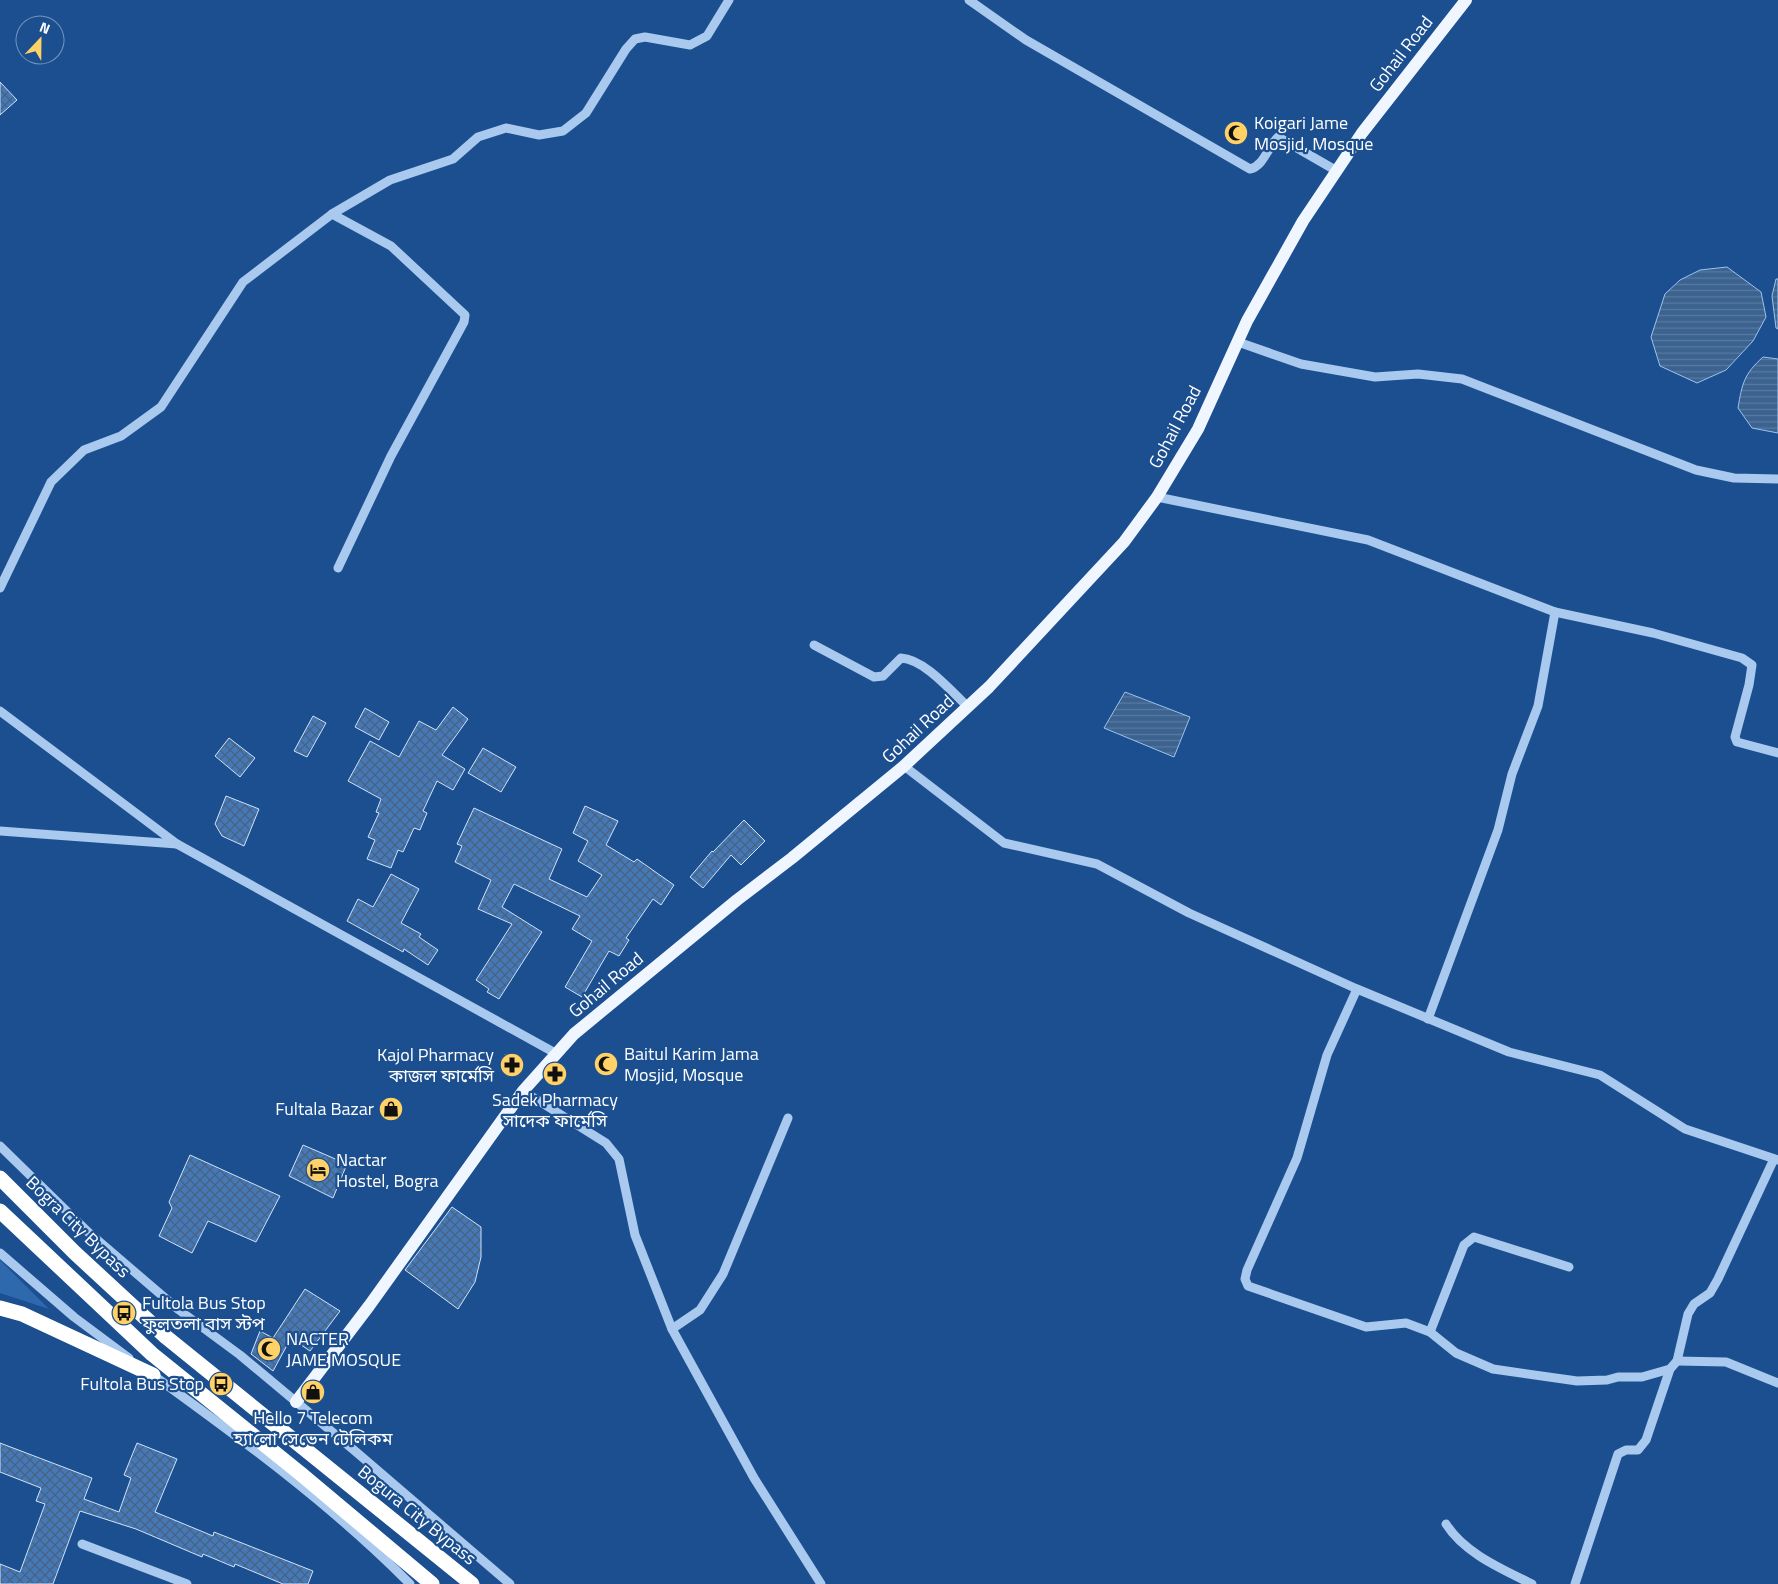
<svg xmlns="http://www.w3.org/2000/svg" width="1778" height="1584" viewBox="0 0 1778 1584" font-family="'Titillium Web','Noto Sans Bengali',sans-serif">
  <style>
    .park { fill: #2e69ad }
    .water { fill: url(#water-rules); stroke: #9cc4f0 }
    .building { fill: url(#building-cross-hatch); stroke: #cfe3fa }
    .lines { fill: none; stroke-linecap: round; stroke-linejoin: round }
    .minor { stroke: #a9c9ee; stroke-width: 9 }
    .major { stroke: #f0f6ff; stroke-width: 12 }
    .highway { stroke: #fff; stroke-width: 15 }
    .labels { text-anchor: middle; stroke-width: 4.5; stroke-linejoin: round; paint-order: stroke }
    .street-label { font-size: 18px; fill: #fff; stroke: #1b4f8f }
    .poi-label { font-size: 18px; fill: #fff; stroke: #1b4f8f; text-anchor: start }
  </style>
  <defs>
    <pattern id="water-rules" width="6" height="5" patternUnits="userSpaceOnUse" patternTransform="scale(1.25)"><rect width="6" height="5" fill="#3c6290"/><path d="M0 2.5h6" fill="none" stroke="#597aa1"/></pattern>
    <pattern id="building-cross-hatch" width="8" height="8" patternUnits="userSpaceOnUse" patternTransform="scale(1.25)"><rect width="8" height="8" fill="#4478b7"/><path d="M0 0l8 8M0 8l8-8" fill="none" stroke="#486282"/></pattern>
  </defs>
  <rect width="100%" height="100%" fill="#1b4f8f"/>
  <!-- park -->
  <polygon class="park" points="0,1260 49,1309 0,1293"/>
  <!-- water -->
  <g class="water">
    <polygon points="1727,267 1761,292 1766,317 1753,341 1726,370 1697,383 1660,366 1651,337 1665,294 1680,280 1700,270"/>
    <polygon points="1776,279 1778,279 1778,329 1776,328 1772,296"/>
    <path d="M1763,357L1778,359V433L1752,428L1738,408C1742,384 1744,374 1763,357Z"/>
    <polygon points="1125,692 1190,717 1174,757 1104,728"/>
  </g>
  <!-- building -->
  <g class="building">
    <polygon points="0,82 17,100 0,115"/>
    <polygon points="453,707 468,719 442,755 465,769 453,790 437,781 423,811 427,813 420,830 414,828 403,852 398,850 391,868 367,859 375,840 368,837 379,813 376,812 381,799 348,781 370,741 399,757 419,721 436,730"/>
    <polygon points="365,708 389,722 379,740 355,727"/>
    <polygon points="313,716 326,723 307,757 294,751"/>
    <polygon points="229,738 255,758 240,777 215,756"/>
    <polygon points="483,748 516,767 501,792 468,773"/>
    <polygon points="226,796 259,809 244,846 222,836 215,824"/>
    <polygon points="585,806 618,821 606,845 634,862 637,859 674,885 661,905 653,899 626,938 629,940 619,956 609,951 582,997 565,987 592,941 572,929 580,916 514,884 502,907 542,932 499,999 487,992 489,989 476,980 512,924 478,909 491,880 455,862 462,846 457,844 474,808 562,849 549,879 587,897 602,875 578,861 588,841 573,833"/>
    <polygon points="744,820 765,841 741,865 731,855 703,888 690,877 712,851 713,852"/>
    <polygon points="391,874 419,889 401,923 421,934 419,937 438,950 428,965 404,949 403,952 347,921 358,899 373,907"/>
    <polygon points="303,1145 347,1164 333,1198 289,1176"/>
    <polygon points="190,1155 280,1196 256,1242 208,1221 192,1253 159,1236 172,1208 169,1202"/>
    <polygon points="452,1207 481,1227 481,1257 475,1282 458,1309 405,1270"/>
    <polygon points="305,1289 340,1311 310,1351 291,1338 273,1371 251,1354 260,1331 273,1338"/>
    <polygon points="0,1443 92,1478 84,1499 119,1512 131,1478 124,1475 137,1443 177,1459 155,1512 213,1536 214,1532 313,1571 308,1584 283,1584 235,1564 234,1567 203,1554 202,1557 136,1529 80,1511 53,1584 0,1584 0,1564 20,1572 45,1504 36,1501 41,1488 0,1472"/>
  </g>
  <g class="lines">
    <!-- minor -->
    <g class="minor">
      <path d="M969,0L1026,40L1250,169C1264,166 1268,146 1278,137L1337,171"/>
      <polyline points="332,214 391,246 465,315 464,322 391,456 338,568"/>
      <polyline points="1238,342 1301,364 1375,377 1418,374 1462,379 1696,470 1734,478 1778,479"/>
      <polyline points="1157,497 1368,540 1555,612 1653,633 1742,658 1752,665 1749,685 1735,737 1737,742 1778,753"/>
      <polyline points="0,588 51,482 84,450 121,436 161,407 243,282 332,214 390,180 453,159 478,137 506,128 539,135 563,131 586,113 626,49 635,39 645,37 690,45 707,36 729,0"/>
      <path d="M814,645L874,677L883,676L901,658C924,659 951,691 968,707"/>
      <polyline points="0,711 177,844 557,1054"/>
      <polyline points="904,766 1004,843 1097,864 1189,913 1357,989 1509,1052 1600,1075 1685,1129 1778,1160"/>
      <polyline points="0,831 177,844"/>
      <polyline points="1357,989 1327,1055 1297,1158 1247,1270 1245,1279 1248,1286 1366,1327 1406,1323 1430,1332 1456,1353 1493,1369 1577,1381 1607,1380 1618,1377 1642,1377 1670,1369"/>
      <polyline points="1428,1019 1498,830 1512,774 1538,706 1555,612"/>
      <polyline points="523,1091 606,1143 619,1159 635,1235 672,1329 754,1478 821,1584"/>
      <polyline points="0,1146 88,1232 179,1310 240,1355 355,1451 510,1584"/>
      <polyline points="0,1253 74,1317 129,1358"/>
      <polyline points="672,1329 700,1310 723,1274 788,1118"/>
      <polyline points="1430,1332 1464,1245 1474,1237 1569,1267"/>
      <polyline points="1677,1361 1726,1362 1778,1383"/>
      <path d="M150,1373C240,1438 332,1505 410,1584"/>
      <path d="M1446,1524C1464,1553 1502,1569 1532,1584"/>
      <polyline points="82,1544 187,1584"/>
      <polyline points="1575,1584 1618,1454 1626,1450 1638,1450 1646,1440 1670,1369 1677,1361 1688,1314 1694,1304 1710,1293 1718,1279 1774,1159"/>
    </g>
    <!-- major -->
    <polyline class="major" points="296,1402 369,1306 523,1091 574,1034 737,900 792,858 904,766 989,687 1124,542 1157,497 1198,429 1247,321 1303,221 1362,133 1466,0"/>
    <!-- highway -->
    <g class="highway">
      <polyline points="0,1178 75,1253 166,1337 472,1584"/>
      <polyline points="0,1211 152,1354 301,1474 432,1584"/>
      <polyline points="0,1308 22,1314 153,1375"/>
    </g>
  </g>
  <!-- icons -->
  <defs>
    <g id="mosque-disc" transform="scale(1.25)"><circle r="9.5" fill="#ffd166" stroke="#1b4f8f"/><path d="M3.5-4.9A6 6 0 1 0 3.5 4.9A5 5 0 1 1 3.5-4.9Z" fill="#111"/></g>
    <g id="pharmacy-disc" transform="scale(1.25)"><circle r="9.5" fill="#ffd166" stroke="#1b4f8f"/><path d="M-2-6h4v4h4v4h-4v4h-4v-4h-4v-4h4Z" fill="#111"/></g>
    <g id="shop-disc" transform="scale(1.25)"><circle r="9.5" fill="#ffd166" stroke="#1b4f8f"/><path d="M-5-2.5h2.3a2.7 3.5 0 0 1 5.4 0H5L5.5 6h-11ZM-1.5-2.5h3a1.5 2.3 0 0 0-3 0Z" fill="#111"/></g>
    <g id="hotel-disc" transform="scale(1.25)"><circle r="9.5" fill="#ffd166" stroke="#1b4f8f"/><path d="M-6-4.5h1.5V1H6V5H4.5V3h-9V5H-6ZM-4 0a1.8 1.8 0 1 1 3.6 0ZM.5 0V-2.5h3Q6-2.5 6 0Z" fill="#111"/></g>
    <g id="bus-disc" transform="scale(1.25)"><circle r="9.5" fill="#ffd166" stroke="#1b4f8f"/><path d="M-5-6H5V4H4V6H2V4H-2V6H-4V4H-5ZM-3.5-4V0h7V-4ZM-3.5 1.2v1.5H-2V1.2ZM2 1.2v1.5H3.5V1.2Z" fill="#111"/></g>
  </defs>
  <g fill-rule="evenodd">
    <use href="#mosque-disc" x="1236" y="133"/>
    <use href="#mosque-disc" x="606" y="1064"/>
    <use href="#pharmacy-disc" x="512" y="1065"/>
    <use href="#pharmacy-disc" x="555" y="1074"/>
    <use href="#shop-disc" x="391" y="1109"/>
    <use href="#hotel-disc" x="318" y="1170"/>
    <use href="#bus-disc" x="124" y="1313"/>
    <use href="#mosque-disc" x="269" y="1349"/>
    <use href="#bus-disc" x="221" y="1384"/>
    <use href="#shop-disc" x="313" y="1392"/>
  </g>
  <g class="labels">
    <!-- street labels -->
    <g class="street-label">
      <text transform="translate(1401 54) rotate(-52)" y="6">Gohail Road</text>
      <text transform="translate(1175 427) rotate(-62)" y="6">Gohail Road</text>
      <text transform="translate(918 729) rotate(-43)" y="6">Gohail Road</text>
      <text transform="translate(606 985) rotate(-40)" y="6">Gohail Road</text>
      <text transform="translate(78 1227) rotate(44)" y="6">Bogra City Bypass</text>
      <text transform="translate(417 1515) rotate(39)" y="6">Bogura City Bypass</text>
    </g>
    <!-- poi labels -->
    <g class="poi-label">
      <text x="1254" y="129">Koigari Jame<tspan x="1254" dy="21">Mosjid, Mosque</tspan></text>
      <text x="624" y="1060">Baitul Karim Jama<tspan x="624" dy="21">Mosjid, Mosque</tspan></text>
      <text x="494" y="1061" text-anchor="end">Kajol Pharmacy<tspan x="494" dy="21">কাজল ফার্মেসি</tspan></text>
      <text x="555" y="1106" text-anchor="middle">Sadek Pharmacy<tspan x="555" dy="21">সাদেক ফার্মেসি</tspan></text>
      <text x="374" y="1115" text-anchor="end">Fultala Bazar</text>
      <text x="336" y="1166">Nactar<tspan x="336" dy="21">Hostel, Bogra</tspan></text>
      <text x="142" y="1309">Fultola Bus Stop<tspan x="142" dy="21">ফুলতলা বাস স্টপ</tspan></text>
      <text x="286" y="1345">NACTER<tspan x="286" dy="21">JAME MOSQUE</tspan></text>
      <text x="204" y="1390" text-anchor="end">Fultola Bus Stop</text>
      <text x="313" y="1424" text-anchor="middle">Hello 7 Telecom<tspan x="313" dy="21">হ্যা‌লো সে‌ভেন টে‌লিকম</tspan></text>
    </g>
  </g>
  <!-- north arrow -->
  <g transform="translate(40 40) rotate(22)"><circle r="24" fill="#1b4f8f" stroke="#7695bc"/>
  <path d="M0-4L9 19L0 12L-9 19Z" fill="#ffd166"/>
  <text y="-8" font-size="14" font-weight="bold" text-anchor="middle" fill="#ffffff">N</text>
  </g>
</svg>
